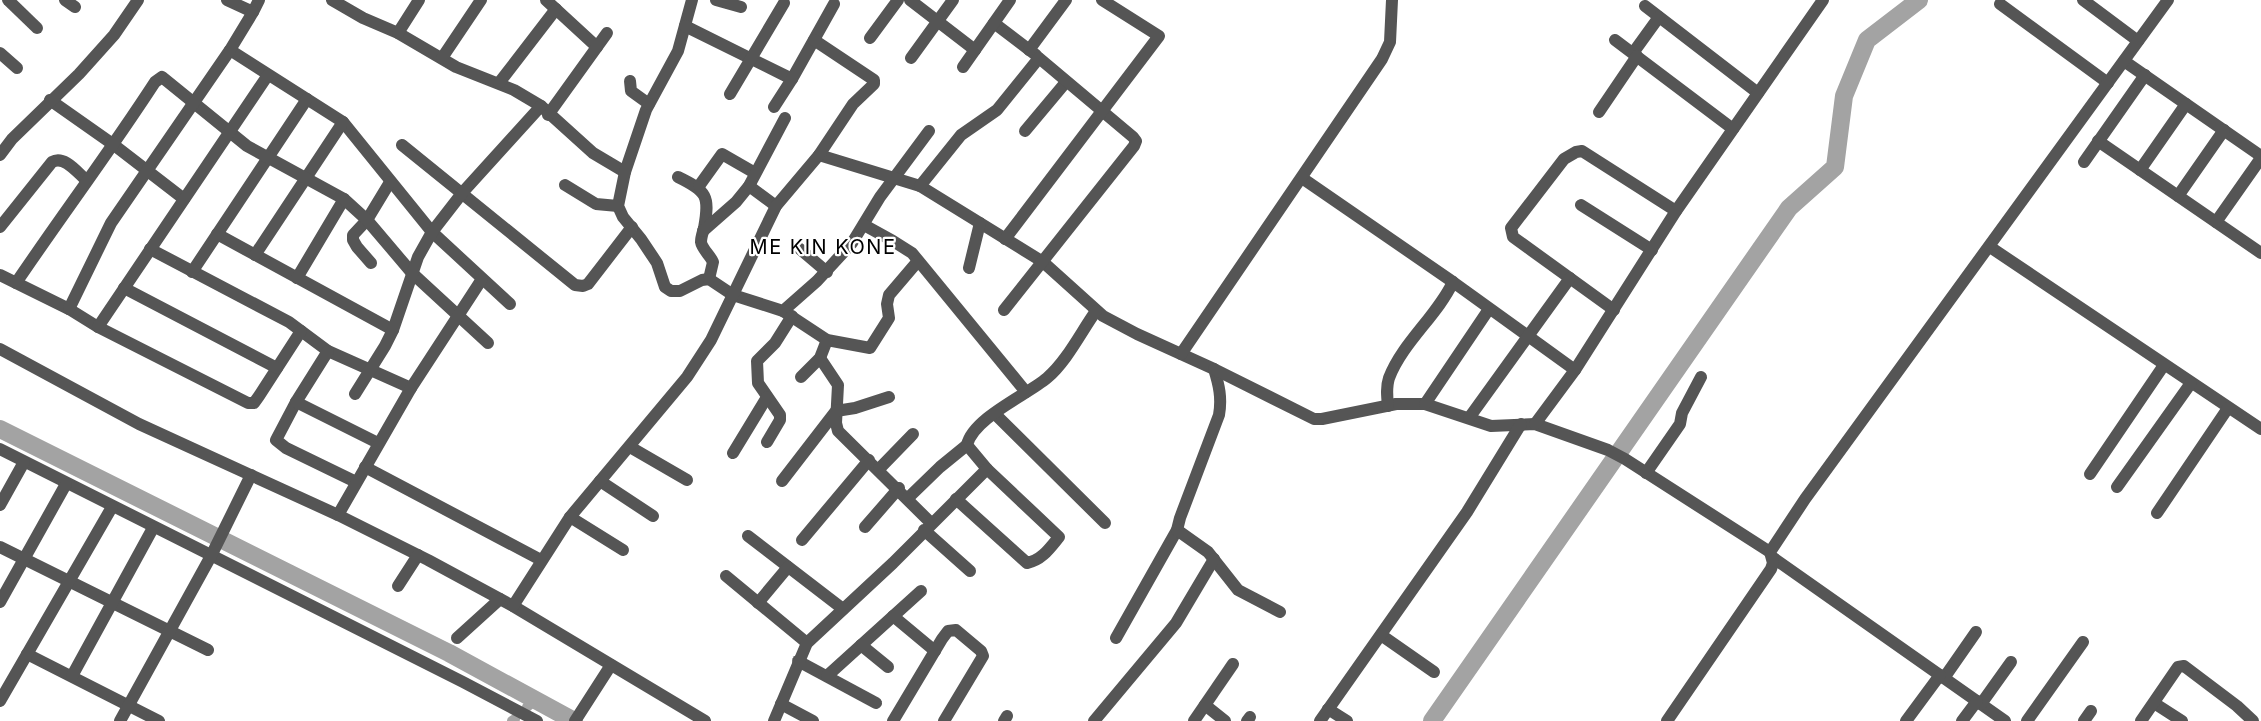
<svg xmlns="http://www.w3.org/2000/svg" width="2261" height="721" viewBox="0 0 2261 721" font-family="Inter,sans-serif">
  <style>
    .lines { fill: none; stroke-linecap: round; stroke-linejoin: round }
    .canal { stroke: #a3a3a3; stroke-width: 10 }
    .river { stroke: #a3a3a3; stroke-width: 18 }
    .minor { stroke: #555; stroke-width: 12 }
    .labels { text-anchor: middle; stroke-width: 4.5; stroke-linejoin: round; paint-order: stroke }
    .quarter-label { font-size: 20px; letter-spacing: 1.5px; fill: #000; stroke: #fff }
  </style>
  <rect width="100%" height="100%" fill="#fff"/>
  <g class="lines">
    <!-- canal -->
    <g class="canal">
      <polyline points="527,707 535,700"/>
      <polyline points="512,721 515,719"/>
    </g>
    <!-- river -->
    <g class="river">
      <polyline points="0,429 449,653 574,721"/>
      <polyline points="1432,721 1789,208 1835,167 1844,96 1867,40 1919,0"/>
    </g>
    <!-- minor -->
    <g class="minor">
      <polyline points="8,0 37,28"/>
      <polyline points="65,0 75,7"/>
      <polyline points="227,0 253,12 259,0"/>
      <polyline points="332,0 363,18 398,33 456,67 514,90 541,106 593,153 625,172"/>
      <polyline points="546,0 597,47"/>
      <polyline points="692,0 678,51 646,110 625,172 618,206 623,217 641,239 657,263 665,287 671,291 680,291 702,280 709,279 733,295 783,311 817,281 852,243 880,197 929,131"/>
      <polyline points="716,0 741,7"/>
      <polyline points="910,0 975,50"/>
      <polyline points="2083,0 2138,41"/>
      <polyline points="2000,4 2108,83"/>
      <polyline points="1645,6 1758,93"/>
      <polyline points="994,23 1036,55"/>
      <polyline points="685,26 792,79"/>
      <polyline points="398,33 419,0"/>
      <polyline points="870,38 898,0"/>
      <polyline points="1615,40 1733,129"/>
      <polyline points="230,50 343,122 432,232 510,304"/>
      <polyline points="1029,50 1066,0"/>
      <polyline points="0,53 17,68"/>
      <polyline points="1633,53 1659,17"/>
      <polyline points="442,58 481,0"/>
      <polyline points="911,58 953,0"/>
      <polyline points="2124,61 2261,156"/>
      <polyline points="963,67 1010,0"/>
      <polyline points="630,81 631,91 649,104"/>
      <polyline points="499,83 556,9"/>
      <polyline points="730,94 784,3"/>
      <polyline points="50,100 114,145 184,199"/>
      <polyline points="774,107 792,79 834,4"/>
      <polyline points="1599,112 1637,56"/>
      <polyline points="548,115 607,33"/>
      <polyline points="1025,131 1066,82"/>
      <polyline points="2098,141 2261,253"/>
      <polyline points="402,145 575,285 583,286 588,284 632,227"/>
      <polyline points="0,155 12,139 79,74 114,35 138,0"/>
      <path d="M819,155L920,186L1043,262L1103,316L1137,334L1214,369C1219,385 1222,398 1219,415L1180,518L1177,530L1116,638"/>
      <polyline points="2084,162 2145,75"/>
      <polyline points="2140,170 2186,104"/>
      <path d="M678,177C707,191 710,196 704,228C703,232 701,237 701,242C702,249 710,255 713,262L709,279"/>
      <polyline points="1302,178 1453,282"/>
      <polyline points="565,185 596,204 618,206"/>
      <polyline points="699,186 722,154 755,173"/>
      <polyline points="749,186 776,206"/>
      <polyline points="920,186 961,135 997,110 1039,58 1133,137 1136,141 1134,146 1004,310"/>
      <polyline points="2178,196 2224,130"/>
      <polyline points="1581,205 1652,250"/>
      <polyline points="2216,222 2261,158"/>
      <polyline points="864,225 893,241 912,253 1026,392"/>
      <path d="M0,227L52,162C64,155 77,172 86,180"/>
      <polyline points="703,231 736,202 749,186 785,118"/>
      <polyline points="217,234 393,330"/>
      <polyline points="1005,239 1159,36 1102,0"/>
      <polyline points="1990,247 2261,429"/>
      <polyline points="150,249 289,322 328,351 411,388"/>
      <polyline points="800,249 827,272"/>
      <polyline points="255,255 343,122"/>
      <polyline points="371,263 357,247 353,240 353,235 367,220 390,182"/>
      <polyline points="969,268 980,223"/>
      <polyline points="192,272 307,99"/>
      <polyline points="0,275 69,309 98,327 248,403 254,403 259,396 301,331"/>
      <polyline points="297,278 344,199"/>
      <path d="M16,283C62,215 111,150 155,82L162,77L247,146L344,199L367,220L412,273L488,343"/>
      <polyline points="124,288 277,368"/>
      <polyline points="69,309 111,223 230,50 253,12"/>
      <polyline points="1614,310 1513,237 1511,228 1564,159 1576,152 1582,151 1676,211"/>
      <polyline points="783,311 827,340 870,348 889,318 887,304 889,295 918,261"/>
      <polyline points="98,327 268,75"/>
      <polyline points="0,349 139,424 338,515 428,560 513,606 705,721"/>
      <polyline points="328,351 296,402 276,440 286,448 356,482"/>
      <polyline points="1181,354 1382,59 1390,42 1392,0"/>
      <polyline points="820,358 838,385 836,423 838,431 931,523"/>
      <polyline points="1214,369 1314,419 1322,419 1396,404 1425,404 1491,426 1535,424 1608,450 1625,459 1770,552"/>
      <polyline points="801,377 820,358 827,340"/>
      <polyline points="355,394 385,346 393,330 418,257 432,232 463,192 541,106"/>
      <polyline points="296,402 378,443"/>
      <polyline points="1425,404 1489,309"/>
      <path d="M1388,406C1387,396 1386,387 1389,378C1403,342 1437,316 1453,282L1575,370"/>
      <polyline points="995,414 1105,523"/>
      <polyline points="1469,418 1570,278"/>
      <polyline points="1535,424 1575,370 1676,211 1823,0"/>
      <polyline points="767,442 780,420 780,415 758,383 757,361 775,343 792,316"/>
      <polyline points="630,447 687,480"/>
      <polyline points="0,449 463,682 537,721"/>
      <polyline points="733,453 767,397"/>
      <polyline points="365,467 541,560"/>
      <polyline points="879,469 913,434"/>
      <polyline points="1646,473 1680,424 1682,413 1701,377"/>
      <polyline points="2090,474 2164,365"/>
      <polyline points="600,481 653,516"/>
      <polyline points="782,481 836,411 855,408 889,397"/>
      <polyline points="2117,487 2191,383"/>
      <polyline points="908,498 940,467 967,445"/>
      <path d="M956,499L1027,563C1042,560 1050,548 1059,537L987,469L967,445C973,418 1027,395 1047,378C1067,361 1081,332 1096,311"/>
      <polyline points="0,505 24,462"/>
      <polyline points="2157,513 2228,408"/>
      <polyline points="338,515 411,388 482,279"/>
      <polyline points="570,517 623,550"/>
      <polyline points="865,527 899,488"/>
      <polyline points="924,530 970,571"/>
      <polyline points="1177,530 1208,552 1238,590 1280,612"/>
      <polyline points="748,536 843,609"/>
      <polyline points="802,540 869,460"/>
      <polyline points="0,547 208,650"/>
      <polyline points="1772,557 2005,721"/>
      <polyline points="726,576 807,643"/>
      <polyline points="398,586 418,555"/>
      <polyline points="0,602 66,484"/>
      <polyline points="758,603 788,567"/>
      <polyline points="513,606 570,517 687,377 711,340 776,206 819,155 853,104 874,84 874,80 814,40"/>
      <polyline points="893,616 935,651"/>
      <polyline points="1381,635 1434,672"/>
      <polyline points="457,638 500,599"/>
      <polyline points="861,645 888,667"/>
      <polyline points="27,654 159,721"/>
      <polyline points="798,661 876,703"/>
      <polyline points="72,676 153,528"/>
      <polyline points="827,676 921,591"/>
      <polyline points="1944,678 1976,632"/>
      <polyline points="0,701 112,507"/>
      <polyline points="2154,703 2182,721"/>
      <polyline points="781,704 813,721"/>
      <polyline points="1981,704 2011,662"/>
      <polyline points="1205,705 1225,721"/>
      <polyline points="1328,709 1347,721"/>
      <polyline points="120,721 211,556 251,475"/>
      <polyline points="575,721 611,665"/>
      <polyline points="774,721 807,643 893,563 987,469"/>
      <polyline points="893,721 942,639 948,631 956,630 981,651 983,656 944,721"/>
      <polyline points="1004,721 1007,716"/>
      <polyline points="1094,721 1176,623 1214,559"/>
      <polyline points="1194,721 1233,664"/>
      <polyline points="1247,721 1250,717"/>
      <polyline points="1320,721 1467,512 1521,424"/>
      <polyline points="1667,721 1771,569 1773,563 1770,552 1805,499 2168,0"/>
      <polyline points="1906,721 1940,675"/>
      <polyline points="1962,721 1977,701"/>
      <polyline points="2027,721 2083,642"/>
      <polyline points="2084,721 2091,711"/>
      <polyline points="2141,721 2178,667 2184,666 2237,706 2253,721"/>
    </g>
  </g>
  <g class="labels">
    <!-- quarter labels -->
    <g class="quarter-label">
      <text x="823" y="254">ME KIN KONE</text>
    </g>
  </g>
</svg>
